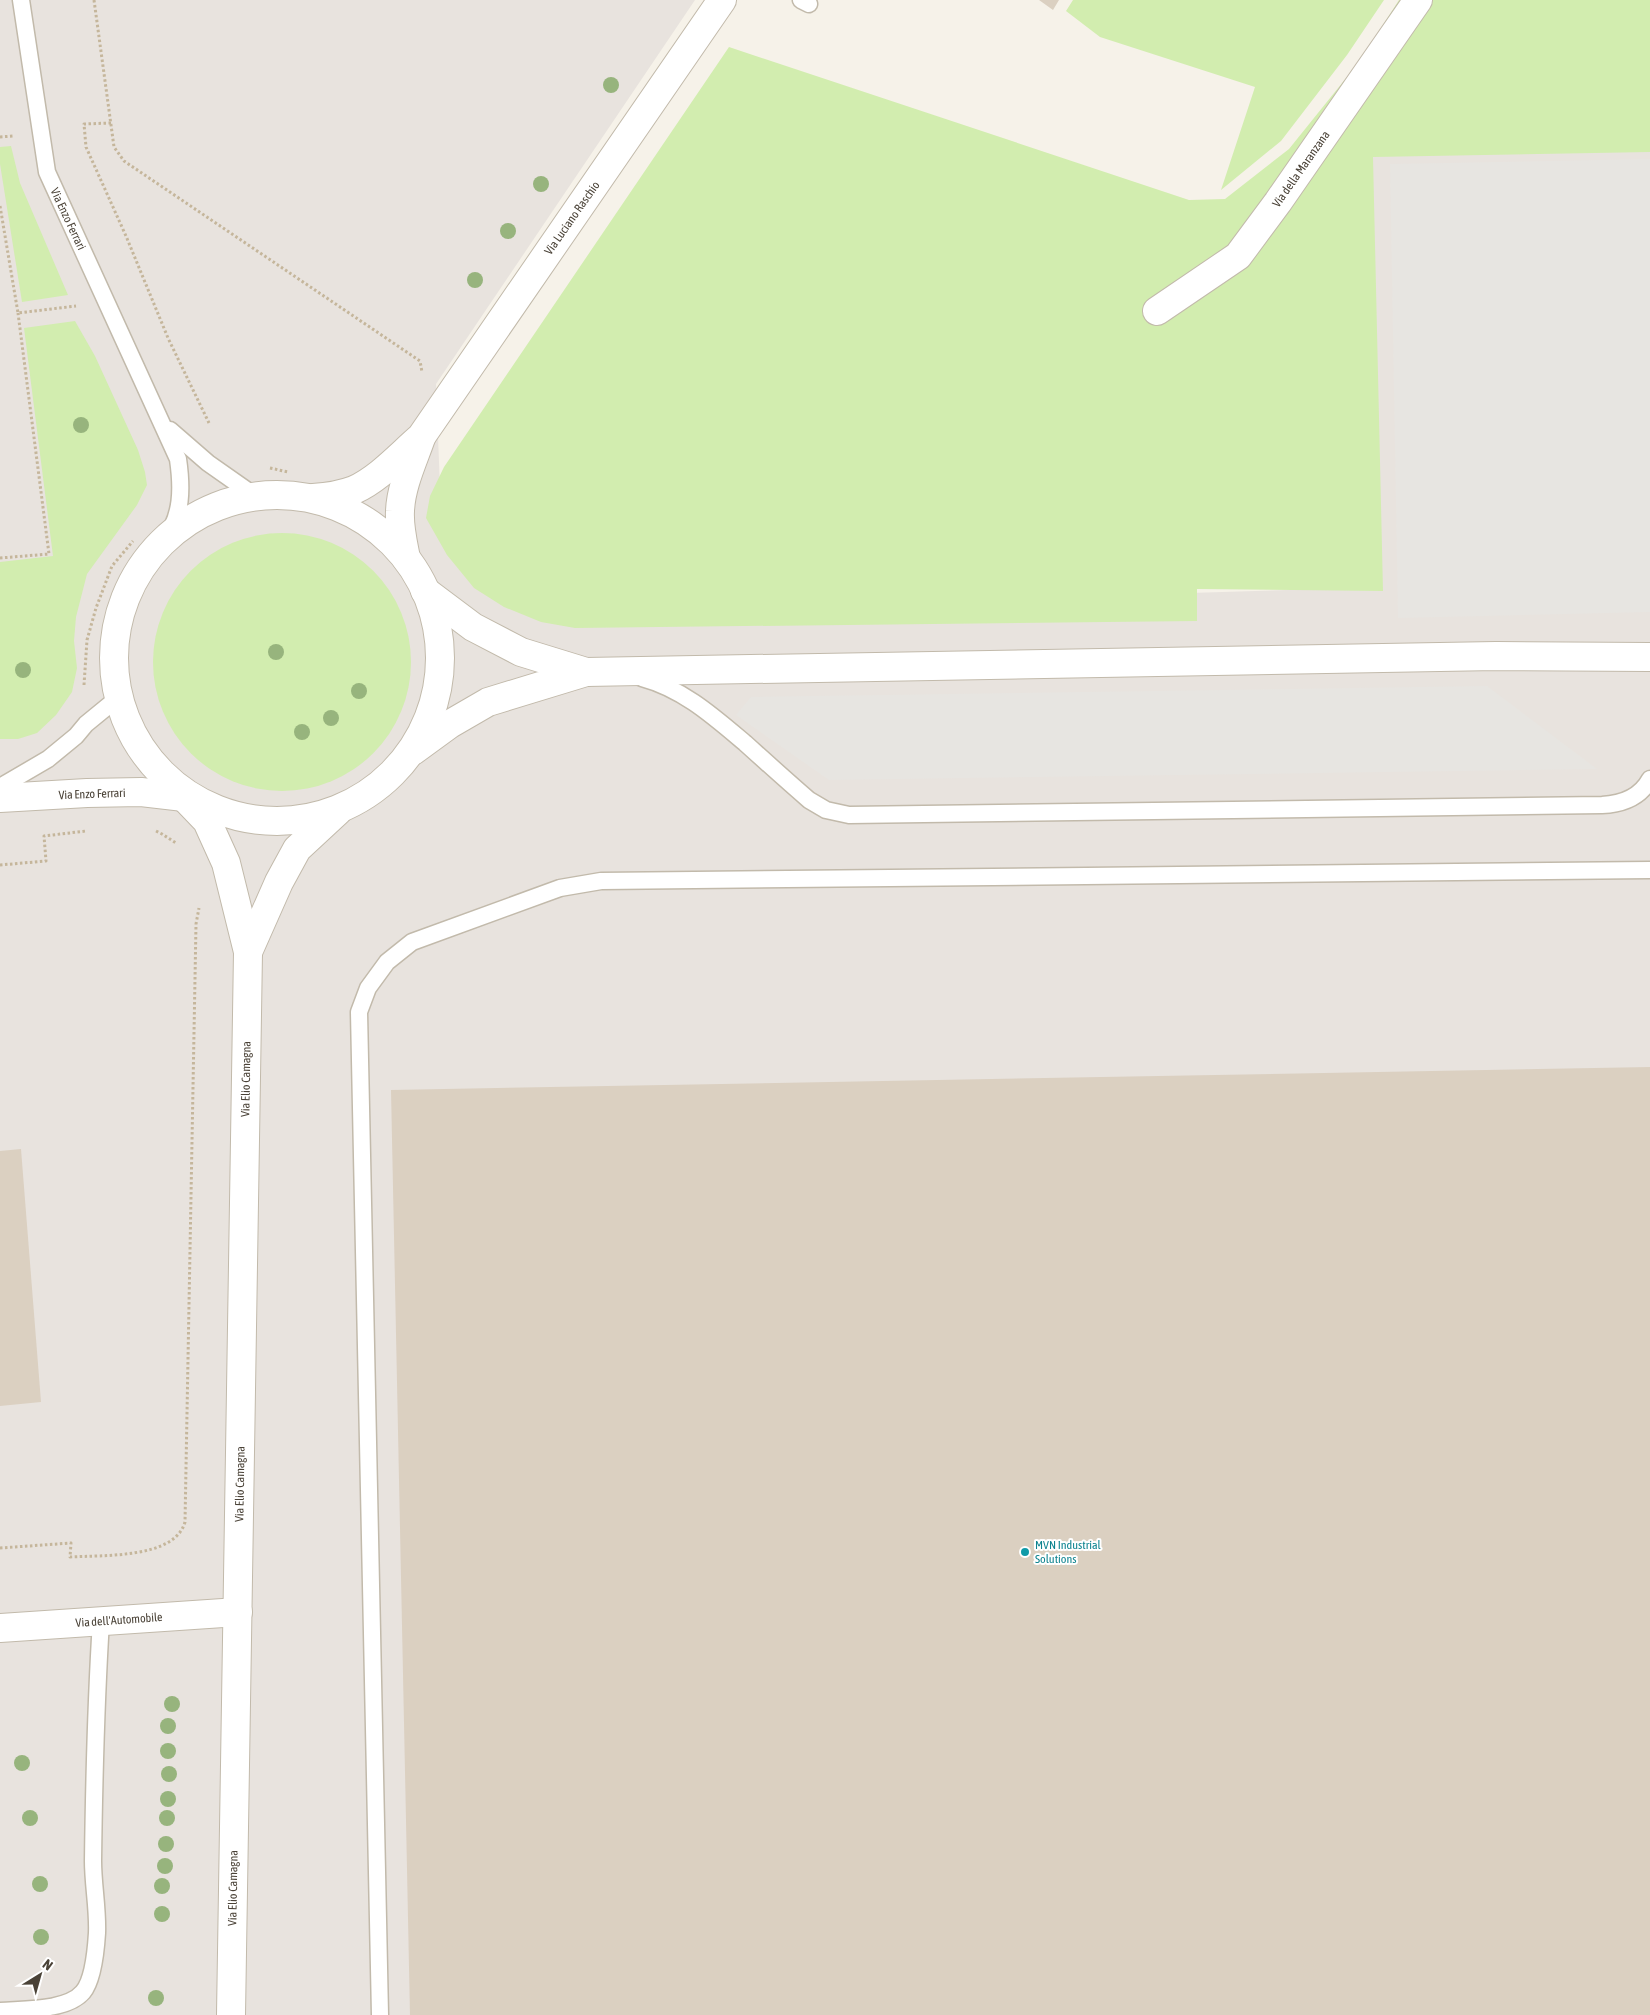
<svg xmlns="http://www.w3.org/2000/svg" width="1650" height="2015" viewBox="0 0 1650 2015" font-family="'Asap Condensed',sans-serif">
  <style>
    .industrial { fill: #e8e3de }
    .green { fill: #d2edaf }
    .parking { fill: #e7e5e1 }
    .building { fill: #dbd0c1 }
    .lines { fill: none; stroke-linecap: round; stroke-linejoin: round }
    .service-casing { stroke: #c2baab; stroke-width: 19 }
    .minor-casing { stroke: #c2baab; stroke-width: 30 }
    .tertiary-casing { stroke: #c2baab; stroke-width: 30 }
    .path { stroke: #c5b69b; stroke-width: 3; stroke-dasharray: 2.5 2.5; stroke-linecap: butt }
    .service { stroke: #fff; stroke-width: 16 }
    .minor { stroke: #fff; stroke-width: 28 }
    .tertiary { stroke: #fff; stroke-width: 28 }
    .tree { fill: #97b47d }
    .culture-dot { fill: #0f9aa8; stroke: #fff; stroke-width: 2 }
    .labels { text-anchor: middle; stroke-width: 4; stroke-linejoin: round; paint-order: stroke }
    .street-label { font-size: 12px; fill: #4a4237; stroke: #fff }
    .culture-label { font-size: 12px; fill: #0d838f; stroke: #fff; text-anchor: start }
  </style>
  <rect width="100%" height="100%" fill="#f6f2e9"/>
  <!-- industrial -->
  <polygon class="industrial" points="0,0 695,0 436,384 440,488 567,612 1353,588 1346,138 1650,130 1650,2015 0,2015"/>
  <!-- green -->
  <g class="green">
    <polygon points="1073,0 1384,0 1347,55 1281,141 1221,190 1255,87 1100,37 1066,11"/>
    <polygon points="1399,0 1650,0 1650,152 1373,157 1383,591 1197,589 1197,621 575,628 541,622 504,607 474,588 447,555 426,518 430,496 444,467 729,47 1189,200 1225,199 1289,149 1359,62"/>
    <polygon points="11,146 20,183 68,295 22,302 0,164 0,147"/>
    <polygon points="75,321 95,356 138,450 145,472 147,485 137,505 87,574 76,617 74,641 77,668 72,692 56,715 37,733 18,739 0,739 0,562 53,556 24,328"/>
    <circle cx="282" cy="662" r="129"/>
  </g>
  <!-- parking -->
  <g class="parking">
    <polygon points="1650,159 1650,612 1398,618 1390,164"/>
    <polygon points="1487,686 1597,769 829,780 736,715 751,697"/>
  </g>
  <!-- building -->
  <g class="building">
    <polygon points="1039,0 1059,0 1053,10"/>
    <polygon points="1650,1067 1650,2015 410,2015 391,1090"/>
    <polygon points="21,1149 41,1402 0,1406 0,1151"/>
  </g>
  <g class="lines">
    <!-- service casing -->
    <g class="service-casing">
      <g id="service">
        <path d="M21,0L47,172L178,459C182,487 183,517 163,541"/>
        <polyline points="801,0 809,4"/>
        <polyline points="170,430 208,463 255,496"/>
        <path d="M642,678C683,689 713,716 745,743C766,762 787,781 809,800L826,810L849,815L1602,805C1622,804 1640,798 1650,779"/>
        <polyline points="0,787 48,759 76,736 86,724 119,697"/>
        <path d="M0,2011C23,2009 67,2011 83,1992C93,1980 96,1949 97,1933C98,1909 93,1885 93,1861C94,1781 96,1701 101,1621"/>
        <polyline points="380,2015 359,1012 368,988 387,962 412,942 560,888 601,881 1650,870"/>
      </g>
    </g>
    <!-- minor casing -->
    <g class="minor-casing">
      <g id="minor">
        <polyline points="1157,311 1238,256 1278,202 1418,0"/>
        <polyline points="586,672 1496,656 1650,657"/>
        <polyline points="413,751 450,724 488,702 586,672 521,652 473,627 425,591"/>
        <polyline points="0,798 87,793 141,792 184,797"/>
        <polyline points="0,1628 238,1612"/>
      </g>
    </g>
    <!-- tertiary casing -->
    <g class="tertiary-casing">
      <g id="tertiary">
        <circle cx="277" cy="658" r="163"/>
        <path d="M313,498C327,497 341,495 354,490C379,479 401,454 421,437L722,0"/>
        <path d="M406,558C403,543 399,527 400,511C401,486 413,461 421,438"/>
        <polyline points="184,797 207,821 226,863 248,952 231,2015"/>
        <polyline points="248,952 279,882 297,849 338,811"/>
      </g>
    </g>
    <!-- path -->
    <g class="path">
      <polyline points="94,0 114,147 124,161 420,361 422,372"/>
      <polyline points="111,123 84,124 86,147 126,236 168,338 209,423"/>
      <polyline points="0,137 13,136"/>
      <polyline points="0,206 18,313 76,306"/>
      <polyline points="270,468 288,472"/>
      <polyline points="0,558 49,554 18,313"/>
      <polyline points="84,685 87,640 96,608 112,566 133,541"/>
      <polyline points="156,831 162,834 176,843"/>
      <polyline points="0,865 46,861 44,836 86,831"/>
      <path d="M0,1548L71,1543L70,1557C102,1555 175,1559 185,1522L196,924L199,908"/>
    </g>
    <!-- service -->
    <use href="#service" class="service"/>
    <!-- minor -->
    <use href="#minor" class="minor"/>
    <!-- tertiary -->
    <use href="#tertiary" class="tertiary"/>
  </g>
  <!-- trees -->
  <g class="tree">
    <circle cx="611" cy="85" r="8"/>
    <circle cx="541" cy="184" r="8"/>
    <circle cx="508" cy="231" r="8"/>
    <circle cx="475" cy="280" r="8"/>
    <circle cx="81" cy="425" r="8"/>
    <circle cx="276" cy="652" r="8"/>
    <circle cx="23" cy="670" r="8"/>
    <circle cx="359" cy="691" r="8"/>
    <circle cx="331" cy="718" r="8"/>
    <circle cx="302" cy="732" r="8"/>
    <circle cx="172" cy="1704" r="8"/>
    <circle cx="168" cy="1726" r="8"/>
    <circle cx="168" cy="1751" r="8"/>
    <circle cx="22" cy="1763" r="8"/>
    <circle cx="169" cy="1774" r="8"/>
    <circle cx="168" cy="1799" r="8"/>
    <circle cx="30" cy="1818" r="8"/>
    <circle cx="167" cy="1818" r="8"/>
    <circle cx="166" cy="1844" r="8"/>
    <circle cx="165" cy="1866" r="8"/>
    <circle cx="40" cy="1884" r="8"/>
    <circle cx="162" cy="1886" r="8"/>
    <circle cx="162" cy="1914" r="8"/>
    <circle cx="41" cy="1937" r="8"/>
    <circle cx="156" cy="1998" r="8"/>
  </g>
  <!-- markers -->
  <circle class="culture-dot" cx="1025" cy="1552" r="5"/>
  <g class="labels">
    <!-- street labels -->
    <g class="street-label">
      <text transform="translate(1301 169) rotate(-55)" y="4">Via della Maranzana</text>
      <text transform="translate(572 218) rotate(-55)" y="4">Via Luciano Raschio</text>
      <text transform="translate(68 219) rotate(65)" y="4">Via Enzo Ferrari</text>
      <text transform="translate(92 794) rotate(-2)" y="4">Via Enzo Ferrari</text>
      <text transform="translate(246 1079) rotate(-89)" y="4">Via Elio Camagna</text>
      <text transform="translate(240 1484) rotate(-89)" y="4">Via Elio Camagna</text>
      <text transform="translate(119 1620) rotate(-4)" y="4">Via dell'Automobile</text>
      <text transform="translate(233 1888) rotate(-89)" y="4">Via Elio Camagna</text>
    </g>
    <!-- culture labels -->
    <g class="culture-label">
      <text x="1035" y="1549">MVN Industrial<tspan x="1035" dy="14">Solutions</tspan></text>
    </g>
  </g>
  <!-- north arrow -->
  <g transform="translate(40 1975) rotate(37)" stroke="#ffffff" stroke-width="4" paint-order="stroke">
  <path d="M0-4L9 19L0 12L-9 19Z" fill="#4a4237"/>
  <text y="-8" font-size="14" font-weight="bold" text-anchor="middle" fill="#4a4237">N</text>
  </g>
</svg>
